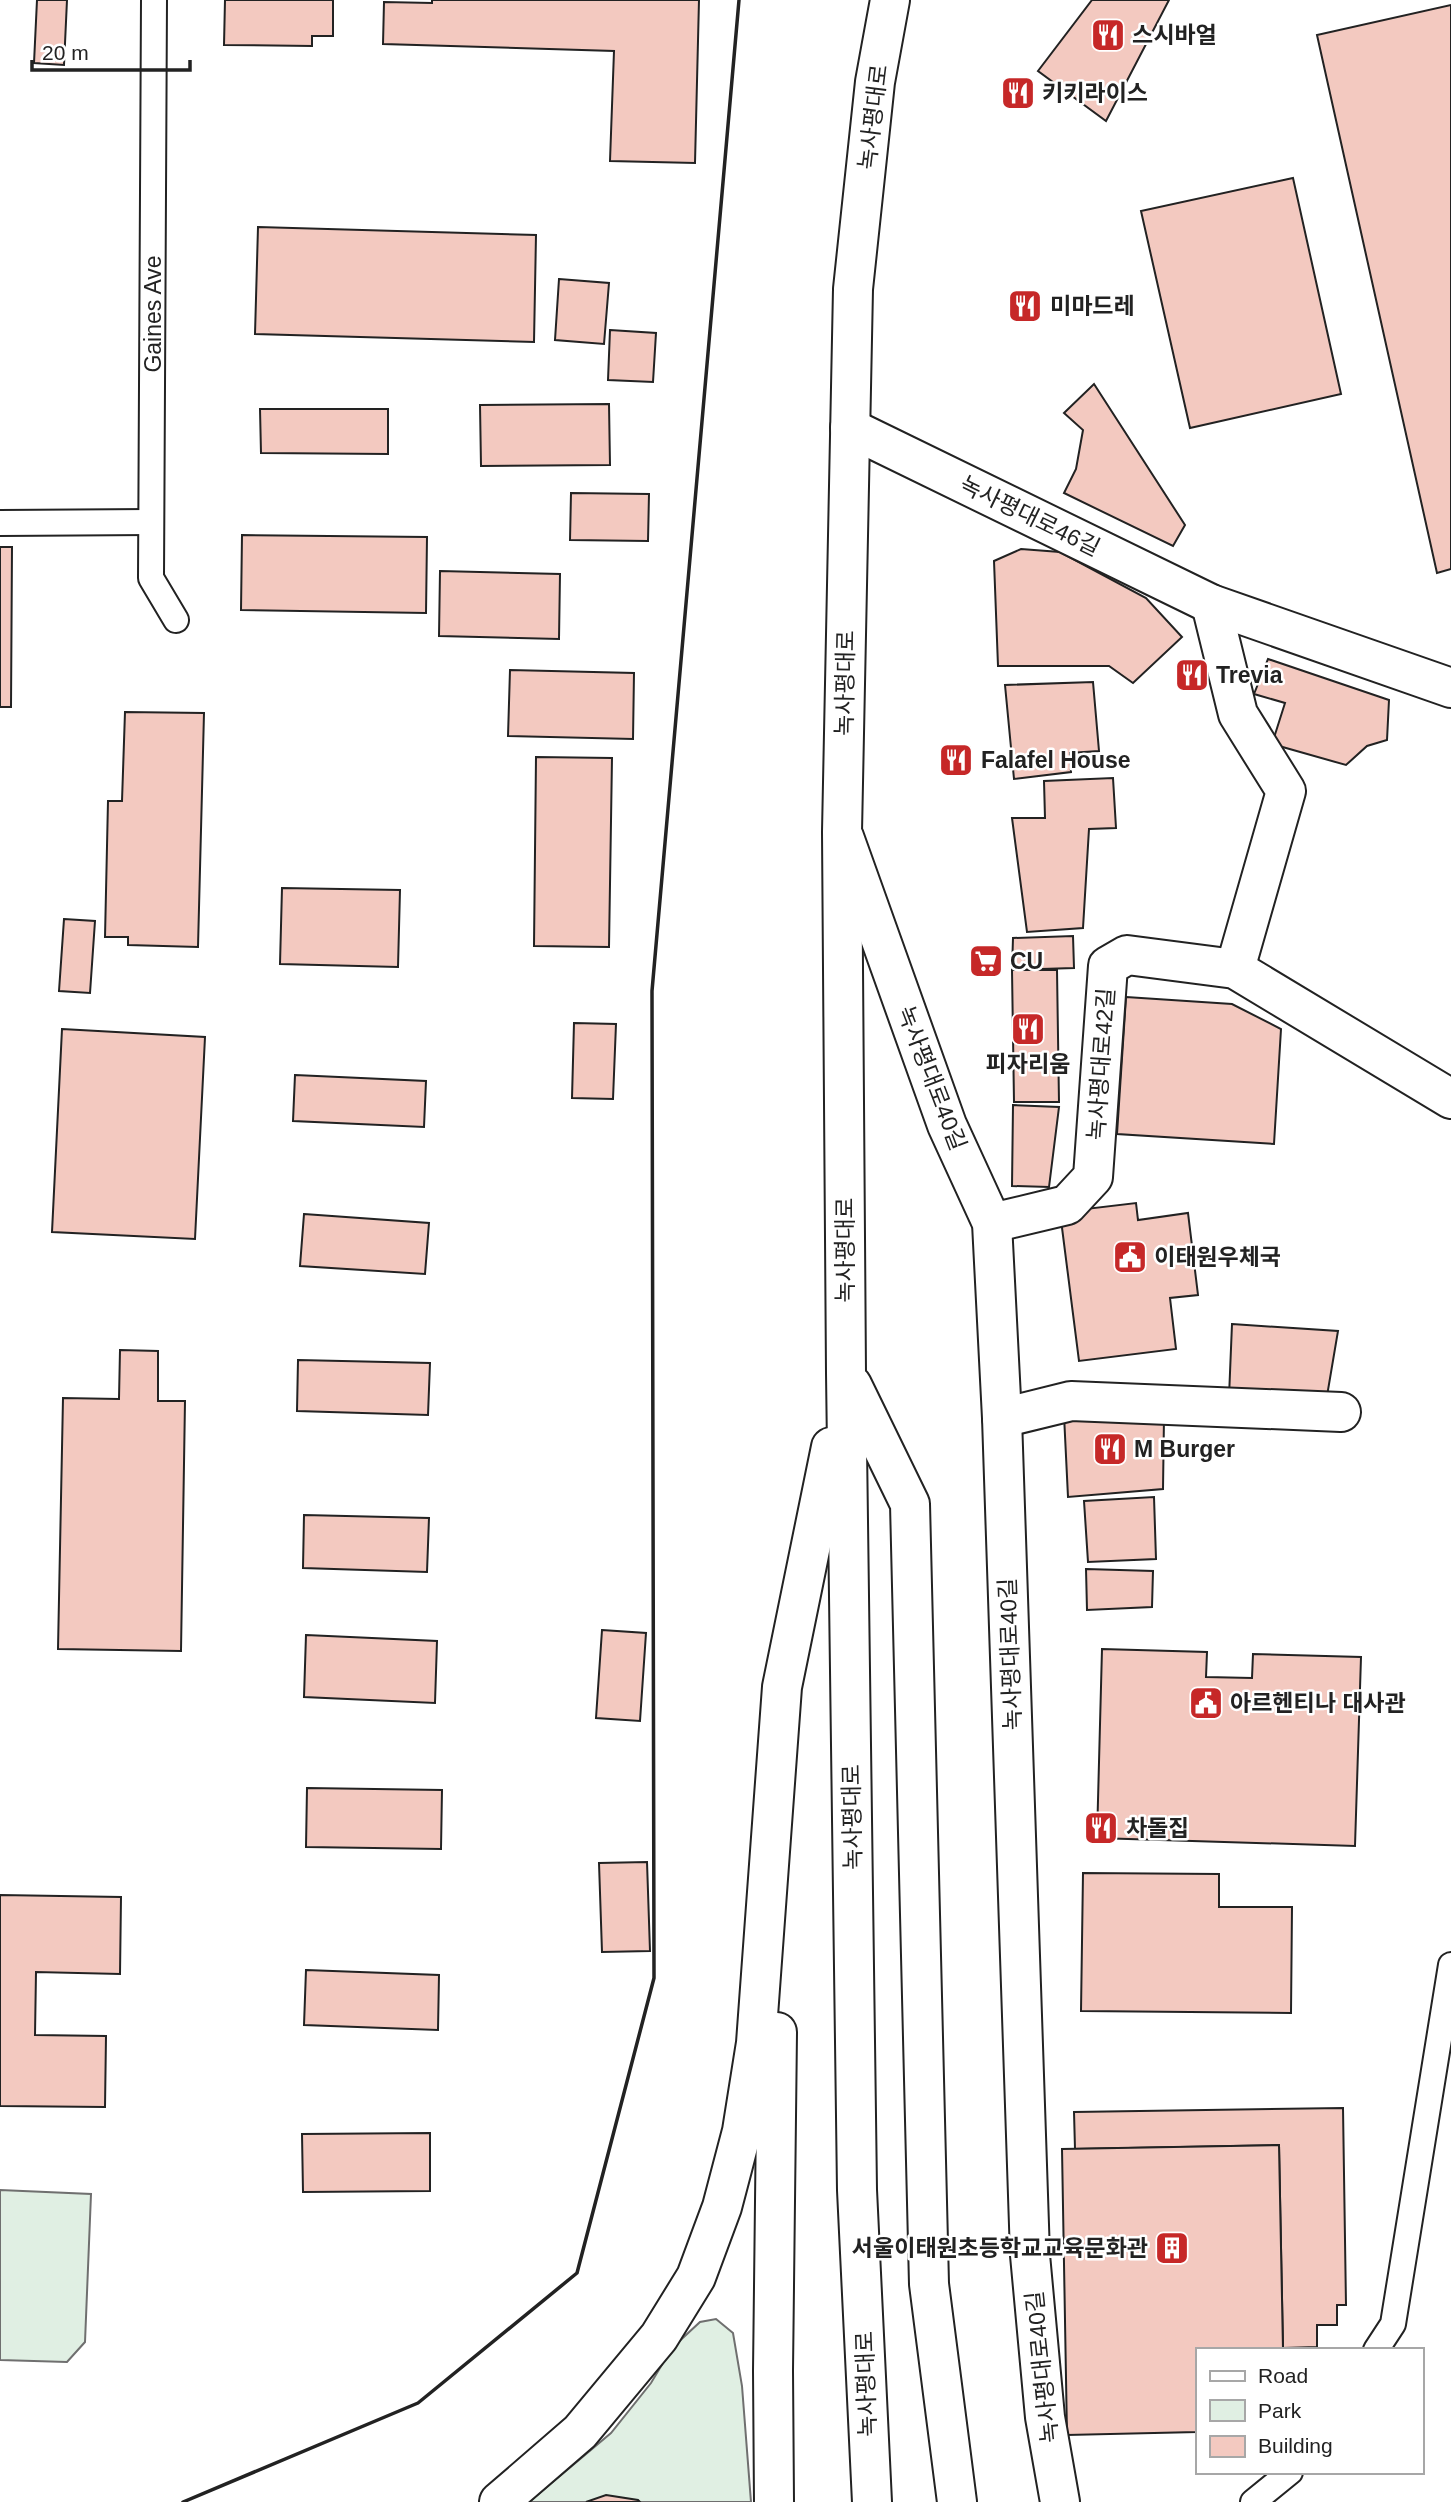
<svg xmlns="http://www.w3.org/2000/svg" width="1451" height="2502" viewBox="0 0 1451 2502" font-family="Helvetica,'Noto Sans KR',sans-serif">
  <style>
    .green { fill: #e0efe3; stroke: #6f6f6f; stroke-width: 2 }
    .building { fill: #f3c9c0; stroke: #222; stroke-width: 2 }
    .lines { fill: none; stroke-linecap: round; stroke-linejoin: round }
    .lane-casing { stroke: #222; stroke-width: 28 }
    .street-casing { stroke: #222; stroke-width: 42 }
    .primary-casing { stroke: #222; stroke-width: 42 }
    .lane { stroke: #fff; stroke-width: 24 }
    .street { stroke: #fff; stroke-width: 38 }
    .primary { stroke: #fff; stroke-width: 38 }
    .wall { stroke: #222; stroke-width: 3.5 }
    .labels { text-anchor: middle; stroke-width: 5; stroke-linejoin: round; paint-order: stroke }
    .poi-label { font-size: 23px; font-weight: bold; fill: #222; stroke: #fff; text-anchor: start }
    .street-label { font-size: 23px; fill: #222; stroke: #fff }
  </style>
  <rect width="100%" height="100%" fill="#fff"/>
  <!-- green -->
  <g class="green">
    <polygon points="0,2190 91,2194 85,2342 67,2362 0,2360"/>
    <polygon points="716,2319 733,2333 742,2386 751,2502 529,2502 611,2433 651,2383 672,2348 700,2322"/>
  </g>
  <!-- building -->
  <g class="building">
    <polygon points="37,0 67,0 64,65 34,63"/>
    <polygon points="225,0 333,0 333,36 312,36 312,46 224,45"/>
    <polygon points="432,0 699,0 695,163 610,161 614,51 383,44 384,2 432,3"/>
    <polygon points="1092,0 1169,0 1106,121 1038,71"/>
    <polygon points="1451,5 1451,569 1437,573 1317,35"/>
    <polygon points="1293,178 1341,394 1190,428 1141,211"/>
    <polygon points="258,227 536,235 534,342 255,334"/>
    <polygon points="559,279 609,283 604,344 555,340"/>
    <polygon points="610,330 656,333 653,382 608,380"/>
    <polygon points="1094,384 1185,525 1173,546 1064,493 1076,469 1083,430 1064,413"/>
    <polygon points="609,404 610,465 481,466 480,405"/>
    <polygon points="260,409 388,409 388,454 261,453"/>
    <polygon points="571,493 649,494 648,541 570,540"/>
    <polygon points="242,535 427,537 426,613 241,610"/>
    <polygon points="0,547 12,547 11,707 0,707"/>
    <polygon points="1021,549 1060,552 1146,598 1182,637 1133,683 1109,666 998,666 994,561"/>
    <polygon points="440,571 560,574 559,639 439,636"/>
    <polygon points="1268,659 1389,700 1387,740 1367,746 1346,765 1272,744 1285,703 1254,694"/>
    <polygon points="510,670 634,673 633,739 508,736"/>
    <polygon points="1093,682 1099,751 1070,753 1071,772 1014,779 1005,685"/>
    <polygon points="125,712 204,713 198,947 128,945 128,937 105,937 108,801 122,801"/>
    <polygon points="536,757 612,758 609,947 534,946"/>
    <polygon points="1113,778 1116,828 1089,829 1083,928 1027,932 1012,818 1045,818 1044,781"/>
    <polygon points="282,888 400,890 398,967 280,964"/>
    <polygon points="64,919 95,921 90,993 59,991"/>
    <polygon points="1073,936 1074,968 1012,970 1013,938"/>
    <polygon points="1012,970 1057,970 1059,1102 1014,1102"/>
    <polygon points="1126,997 1232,1004 1281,1029 1274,1144 1117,1134"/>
    <polygon points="574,1023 616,1024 613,1099 572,1098"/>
    <polygon points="62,1029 205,1037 195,1239 52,1232"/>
    <polygon points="295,1075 426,1081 424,1127 293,1121"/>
    <polygon points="1013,1105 1059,1107 1049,1187 1012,1186"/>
    <polygon points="1136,1203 1138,1220 1188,1213 1198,1295 1170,1298 1176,1349 1079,1361 1060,1212"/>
    <polygon points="304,1214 429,1223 425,1274 300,1266"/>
    <polygon points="1232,1324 1338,1331 1326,1402 1229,1397"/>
    <polygon points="120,1350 158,1351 158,1401 185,1401 181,1651 58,1649 63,1398 119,1399"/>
    <polygon points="298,1360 430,1363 428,1415 297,1411"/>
    <polygon points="1064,1415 1164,1417 1163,1489 1068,1497"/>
    <polygon points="1154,1497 1156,1559 1088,1562 1084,1501"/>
    <polygon points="304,1515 429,1518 427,1572 303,1568"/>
    <polygon points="1086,1569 1153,1571 1152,1607 1087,1610"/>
    <polygon points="602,1630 646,1633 640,1721 596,1718"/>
    <polygon points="306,1635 437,1641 435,1703 304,1697"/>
    <polygon points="1102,1649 1207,1652 1206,1677 1252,1678 1253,1654 1361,1657 1355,1846 1097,1838"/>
    <polygon points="307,1788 442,1790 441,1849 306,1847"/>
    <polygon points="647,1862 650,1951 602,1952 599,1863"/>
    <polygon points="1083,1873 1219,1874 1219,1907 1292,1907 1291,2013 1081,2011"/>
    <polygon points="0,1895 121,1897 120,1974 36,1972 35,2035 106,2036 105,2107 0,2106"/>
    <polygon points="306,1970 439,1975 438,2030 304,2025"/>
    <polygon points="1343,2108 1346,2305 1337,2305 1337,2325 1317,2325 1317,2347 1283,2348 1279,2145 1075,2149 1074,2112"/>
    <polygon points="430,2133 430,2191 303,2192 302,2134"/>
    <polygon points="1279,2145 1283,2350 1197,2350 1197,2432 1067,2435 1062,2149"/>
    <polygon points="606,2495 638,2500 640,2502 586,2502"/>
  </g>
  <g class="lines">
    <!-- lane casing -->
    <g class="lane-casing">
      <g id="lane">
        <polyline points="154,0 151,578 176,620"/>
        <polyline points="0,523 151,522"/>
        <polyline points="1376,2350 1393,2324 1451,1965"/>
        <polyline points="1253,2502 1290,2472"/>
      </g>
    </g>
    <!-- street casing -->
    <g class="street-casing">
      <g id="street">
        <polyline points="850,428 1211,604 1451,688"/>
        <polyline points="1211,604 1238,714 1286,791 1235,969"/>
        <polyline points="844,837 947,1125 992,1223 1002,1418 1030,2255 1045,2417 1060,2502"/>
        <polyline points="992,1223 1067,1205 1093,1177 1108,966 1127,955 1235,969 1451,1099"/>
        <polyline points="1002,1418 1071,1401 1341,1412"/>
      </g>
    </g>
    <!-- primary casing -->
    <g class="primary-casing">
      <g id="primary">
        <polyline points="852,1385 910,1504 929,2284 957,2502"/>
        <polyline points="499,2502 580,2432 659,2337 696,2277 722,2207 742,2131 756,2043 782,1687 831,1447"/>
        <polyline points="774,2502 773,2371 777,2032"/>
        <polyline points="872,2502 857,2190 846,1373 842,832 853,289 875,82 890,0"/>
      </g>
    </g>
    <!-- lane -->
    <use href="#lane" class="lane"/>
    <!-- street -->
    <use href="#street" class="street"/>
    <!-- primary -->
    <use href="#primary" class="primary"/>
    <!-- wall -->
    <polyline class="wall" points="183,2502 418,2403 577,2273 654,1978 652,991 739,0"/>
  </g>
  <!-- icons -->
  <defs>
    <g id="restaurant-square" transform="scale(1.75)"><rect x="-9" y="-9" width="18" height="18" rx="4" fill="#c62828" stroke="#fff"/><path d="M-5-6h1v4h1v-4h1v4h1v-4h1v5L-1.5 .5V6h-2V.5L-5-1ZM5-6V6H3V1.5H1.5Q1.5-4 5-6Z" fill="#fff"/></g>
    <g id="supermarket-square" transform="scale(1.75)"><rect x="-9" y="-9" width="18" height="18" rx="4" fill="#c62828" stroke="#fff"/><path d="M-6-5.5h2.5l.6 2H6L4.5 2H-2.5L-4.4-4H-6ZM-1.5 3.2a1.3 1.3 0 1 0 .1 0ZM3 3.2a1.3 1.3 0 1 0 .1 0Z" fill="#fff"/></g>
    <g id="civic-square" transform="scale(1.75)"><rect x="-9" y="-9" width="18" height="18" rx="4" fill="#c62828" stroke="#fff"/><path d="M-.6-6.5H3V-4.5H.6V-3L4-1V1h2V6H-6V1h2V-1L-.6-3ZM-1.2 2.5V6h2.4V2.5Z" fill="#fff"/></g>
    <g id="building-square" transform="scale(1.75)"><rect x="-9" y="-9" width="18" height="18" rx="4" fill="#c62828" stroke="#fff"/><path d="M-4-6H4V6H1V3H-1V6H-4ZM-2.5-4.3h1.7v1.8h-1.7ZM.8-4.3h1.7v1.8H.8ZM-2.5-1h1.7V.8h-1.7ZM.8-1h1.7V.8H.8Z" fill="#fff"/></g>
  </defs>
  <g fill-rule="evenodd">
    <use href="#restaurant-square" x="1108" y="35"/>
    <use href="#restaurant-square" x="1018" y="93"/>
    <use href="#restaurant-square" x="1025" y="306"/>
    <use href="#restaurant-square" x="1192" y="675"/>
    <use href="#restaurant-square" x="956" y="760"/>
    <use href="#supermarket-square" x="986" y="961"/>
    <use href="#restaurant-square" x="1028" y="1029"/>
    <use href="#civic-square" x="1130" y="1257"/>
    <use href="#restaurant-square" x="1110" y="1449"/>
    <use href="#civic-square" x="1206" y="1703"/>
    <use href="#restaurant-square" x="1101" y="1828"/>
    <use href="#building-square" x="1172" y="2248"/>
  </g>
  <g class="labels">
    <!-- poi labels -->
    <g class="poi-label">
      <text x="1132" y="43">스시바얼</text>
      <text x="1042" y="101">키키라이스</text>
      <text x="1050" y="314">미마드레</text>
      <text x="1216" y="683">Trevia</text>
      <text x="981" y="768">Falafel House</text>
      <text x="1010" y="969">CU</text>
      <text x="1028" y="1072" text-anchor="middle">피자리움</text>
      <text x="1154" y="1265">이태원우체국</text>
      <text x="1134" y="1457">M Burger</text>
      <text x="1230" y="1711">아르헨티나 대사관</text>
      <text x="1126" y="1836">차돌집</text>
      <text x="1148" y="2256" text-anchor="end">서울이태원초등학교교육문화관</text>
    </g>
    <!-- street labels -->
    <g class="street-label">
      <text transform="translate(873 117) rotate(-83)" y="8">녹사평대로</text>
      <text transform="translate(153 314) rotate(-90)" y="8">Gaines Ave</text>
      <text transform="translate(1030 516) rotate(26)" y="8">녹사평대로46길</text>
      <text transform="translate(845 683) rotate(-89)" y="8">녹사평대로</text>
      <text transform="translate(1101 1064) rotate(-86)" y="8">녹사평대로42길</text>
      <text transform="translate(932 1078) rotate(69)" y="8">녹사평대로40길</text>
      <text transform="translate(845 1250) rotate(-90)" y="8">녹사평대로</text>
      <text transform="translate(1010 1654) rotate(-92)" y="8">녹사평대로40길</text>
      <text transform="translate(852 1817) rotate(-91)" y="8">녹사평대로</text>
      <text transform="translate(1042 2367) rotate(-96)" y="8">녹사평대로40길</text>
      <text transform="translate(866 2384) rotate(-92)" y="8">녹사평대로</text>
    </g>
  </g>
  <!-- legend -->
  <rect x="1196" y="2348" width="228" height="126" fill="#ffffff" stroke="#a7a7a7" stroke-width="2"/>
  <rect x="1210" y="2371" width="35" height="10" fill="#ffffff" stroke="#a7a7a7" stroke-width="2"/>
  <text x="1258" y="2383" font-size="21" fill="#222222">Road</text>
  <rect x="1210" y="2400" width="35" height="21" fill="#e0efe3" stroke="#a7a7a7" stroke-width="2"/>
  <text x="1258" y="2418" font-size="21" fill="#222222">Park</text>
  <rect x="1210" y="2436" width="35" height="21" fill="#f3c9c0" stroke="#a7a7a7" stroke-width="2"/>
  <text x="1258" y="2453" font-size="21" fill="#222222">Building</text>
  <!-- scale -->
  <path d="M32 60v10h158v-10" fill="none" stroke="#222222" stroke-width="3.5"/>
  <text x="42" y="60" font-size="21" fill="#222222" stroke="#ffffff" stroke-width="5" paint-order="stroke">20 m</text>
</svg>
